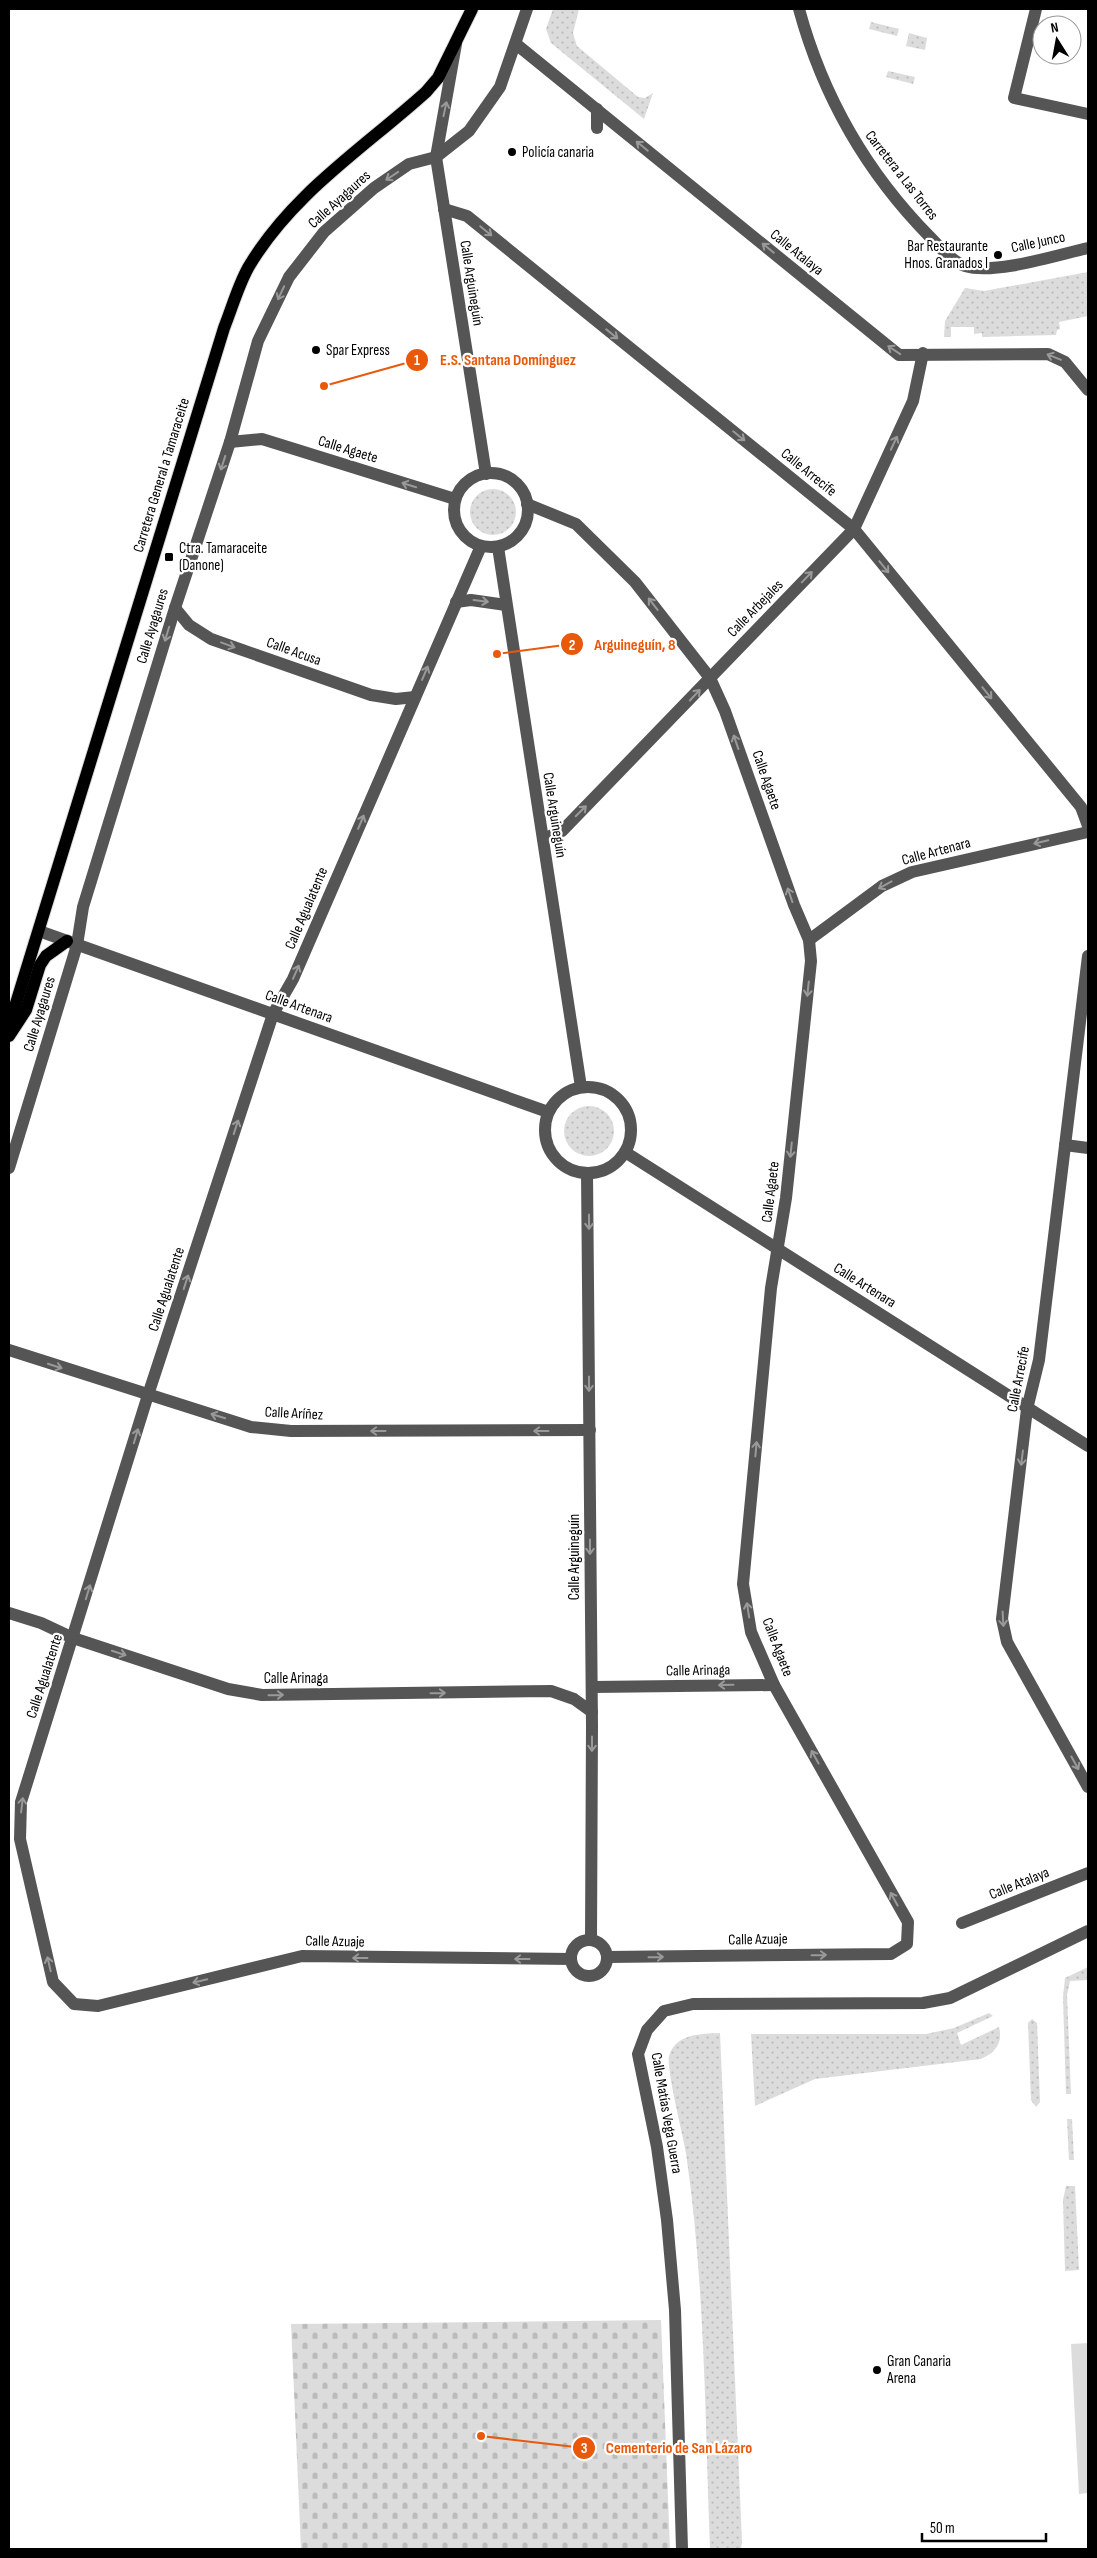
<svg xmlns="http://www.w3.org/2000/svg" width="1097" height="2558" viewBox="0 0 1097 2558" font-family="'Sofia Sans Condensed',sans-serif">
  <style>
    .grass { fill: url(#grass-dots) }
    .cemetery { fill: url(#cemetery-stones) }
    .pitch { fill: #dcdcdc }
    .lines { fill: none; stroke-linecap: round; stroke-linejoin: round }
    .major-casing { stroke: #dbdbdb; stroke-width: 14 }
    .minor { stroke: #555; stroke-width: 12 }
    .major { stroke: #000; stroke-width: 12 }
    .oneway { stroke: #999 }
    .poi-dot { fill: #000; stroke: #fff; stroke-width: 2 }
    .labels { text-anchor: middle; stroke-width: 4.5; stroke-linejoin: round; paint-order: stroke }
    .poi-label { font-size: 15px; fill: #000; stroke: #fff; text-anchor: start }
    .street-label { font-size: 15px; fill: #000; stroke: #fff }
    .leader { fill: none; stroke: #e8590c; stroke-width: 2 }
    .callout-dot { fill: #e8590c; stroke: #fff; stroke-width: 2 }
    .mark-label { font-size: 15px; text-anchor: middle; font-weight: bold; fill: #fff }
    .callout-label { font-size: 16px; text-anchor: middle; font-weight: bold; fill: #e8590c; stroke: #fff; stroke-width: 4.5; stroke-linejoin: round; paint-order: stroke }
  </style>
  <defs>
    <pattern id="grass-dots" width="8" height="8" patternUnits="userSpaceOnUse" patternTransform="scale(1.25)"><rect width="8" height="8" fill="#dcdcdc"/><path d="M2 2h.1M6 6h.1" fill="none" stroke="#bbb" stroke-width="1.8" stroke-linecap="round"/></pattern>
    <pattern id="cemetery-stones" width="16" height="16" patternUnits="userSpaceOnUse" patternTransform="scale(1.25)"><rect width="16" height="16" fill="#dcdcdc"/><path d="M2 7V4a2 2 0 0 1 4 0v3zM10 15v-3a2 2 0 0 1 4 0v3z" fill="#bbb"/></pattern>
  </defs>
  <rect width="100%" height="100%" fill="#fff"/>
  <!-- grass -->
  <g class="grass">
    <polygon points="553,9 579,9 573,33 577,46 638,97 645,98 653,93 644,119 551,43 546,29"/>
    <polygon points="871,22 899,29 897,36 869,29"/>
    <polygon points="909,33 927,38 925,50 906,46"/>
    <polygon points="888,71 915,77 913,84 886,77"/>
    <polygon points="1088,272 1088,316 1059,322 1060,329 1057,330 1056,335 982,337 982,333 974,334 974,327 951,327 951,337 944,337 945,321 965,288 984,291"/>
    <circle cx="493" cy="512" r="23"/>
    <circle cx="589" cy="1131" r="25"/>
    <polygon points="1088,1967 1088,1980 1070,1981 1067,1995 1071,2094 1066,2094 1063,1997 1065,1978"/>
    <path d="M989,2013L993,2016L957,2033L961,2045L999,2027C1003,2043 996,2052 981,2059L815,2079L755,2106L751,2034H926L954,2028Z"/>
    <polygon points="1032,2019 1037,2023 1040,2102 1036,2107 1031,2100 1028,2023"/>
    <path d="M720,2033L742,2542L741,2549H710C705,2417 705,2284 686,2153C683,2135 666,2068 669,2056C676,2033 701,2034 720,2033Z"/>
    <polygon points="1067,2119 1072,2119 1074,2160 1069,2160"/>
    <polygon points="1066,2186 1075,2186 1079,2270 1065,2271 1063,2200"/>
  </g>
  <!-- cemetery -->
  <polygon class="cemetery" points="661,2320 670,2549 301,2549 291,2324"/>
  <!-- pitch -->
  <polygon class="pitch" points="1088,2343 1088,2493 1079,2494 1071,2344"/>
  <g class="lines">
    <!-- major casing -->
    <g class="major-casing">
      <g id="major">
        <path d="M9,1026L224,328C232,308 238,286 248,268C291,194 364,148 426,92L438,78L472,9"/>
        <polyline points="9,1036 26,1010 40,965 46,956 67,941"/>
      </g>
    </g>
    <!-- minor -->
    <g class="minor">
      <path d="M799,9C823,97 866,172 930,237C939,246 952,262 965,266C995,275 1057,255 1088,248"/>
      <polyline points="1036,9 1014,98 1088,114"/>
      <polyline points="456,44 436,157 486,474"/>
      <polyline points="516,44 899,355 1048,354 1065,362 1088,390"/>
      <polyline points="597,109 597,128"/>
      <polyline points="444,209 467,216 854,529 1081,807 1088,826"/>
      <polyline points="230,442 262,439 455,499"/>
      <circle cx="491" cy="510" r="37"/>
      <polyline points="527,504 576,524 635,582 710,678 725,711 794,905 809,940 811,961 786,1198 771,1288 743,1584 751,1632 774,1685 908,1922 907,1944 891,1954 607,1957"/>
      <polyline points="481,546 293,979 273,1014 148,1395 21,1802 20,1839 53,1982 74,2004 98,2006 302,1956 571,1959"/>
      <polyline points="498,547 581,1087"/>
      <polyline points="456,602 471,600 506,605"/>
      <polyline points="175,608 189,625 211,639 371,695 396,699 415,697"/>
      <polyline points="543,839 562,831 854,529 913,401 923,353"/>
      <polyline points="39,931 548,1112"/>
      <polyline points="809,940 882,886 912,872 1088,832"/>
      <polyline points="1088,956 1039,1360 1027,1409 1002,1619 1007,1642 1088,1787"/>
      <circle cx="588" cy="1130" r="43"/>
      <polyline points="1065,1145 1088,1148"/>
      <polyline points="625,1152 1088,1446"/>
      <polyline points="9,1168 77,945 83,907 175,608 230,442 258,341 289,277 324,232 374,188 409,164 436,157 469,131 500,87 527,9"/>
      <polyline points="587,1173 592,1725 591,1940"/>
      <polyline points="9,1350 251,1427 291,1431 590,1430"/>
      <polyline points="9,1613 41,1623 73,1638 228,1689 262,1695 551,1691 574,1699 592,1712"/>
      <polyline points="592,1687 774,1685"/>
      <polyline points="962,1923 1088,1873"/>
      <circle cx="589" cy="1958" r="18"/>
      <polyline points="682,2549 675,2310 667,2220 657,2147 638,2054 647,2030 664,2011 693,2004 923,2003 950,1998 1088,1931"/>
    </g>
    <!-- major -->
    <use href="#major" class="major"/>
  </g>
  <!-- one-way arrows -->
  <defs><path id="oneway-shaft" d="M-6 0H5M1.5-3L5.5 0L1.5 3" fill="none" stroke-width="1.6" stroke-linecap="round" stroke-linejoin="round" transform="scale(1.25)"/></defs>
  <g class="oneway">
    <use href="#oneway-shaft" transform="translate(445 109) rotate(-78)"/>
    <use href="#oneway-shaft" transform="translate(642 146) rotate(-141)"/>
    <use href="#oneway-shaft" transform="translate(392 176) rotate(146)"/>
    <use href="#oneway-shaft" transform="translate(486 231) rotate(39)"/>
    <use href="#oneway-shaft" transform="translate(768 248) rotate(-141)"/>
    <use href="#oneway-shaft" transform="translate(281 293) rotate(115)"/>
    <use href="#oneway-shaft" transform="translate(612 334) rotate(39)"/>
    <use href="#oneway-shaft" transform="translate(894 350) rotate(-146)"/>
    <use href="#oneway-shaft" transform="translate(1054 357) rotate(-158)"/>
    <use href="#oneway-shaft" transform="translate(739 436) rotate(39)"/>
    <use href="#oneway-shaft" transform="translate(894 443) rotate(-65)"/>
    <use href="#oneway-shaft" transform="translate(223 463) rotate(108)"/>
    <use href="#oneway-shaft" transform="translate(409 485) rotate(-163)"/>
    <use href="#oneway-shaft" transform="translate(884 567) rotate(51)"/>
    <use href="#oneway-shaft" transform="translate(807 577) rotate(-46)"/>
    <use href="#oneway-shaft" transform="translate(481 601) rotate(7)"/>
    <use href="#oneway-shaft" transform="translate(653 604) rotate(-128)"/>
    <use href="#oneway-shaft" transform="translate(167 634) rotate(107)"/>
    <use href="#oneway-shaft" transform="translate(228 645) rotate(20)"/>
    <use href="#oneway-shaft" transform="translate(425 673) rotate(-67)"/>
    <use href="#oneway-shaft" transform="translate(987 693) rotate(51)"/>
    <use href="#oneway-shaft" transform="translate(695 695) rotate(-47)"/>
    <use href="#oneway-shaft" transform="translate(736 742) rotate(-109)"/>
    <use href="#oneway-shaft" transform="translate(581 811) rotate(-45)"/>
    <use href="#oneway-shaft" transform="translate(361 822) rotate(-67)"/>
    <use href="#oneway-shaft" transform="translate(1041 842) rotate(167)"/>
    <use href="#oneway-shaft" transform="translate(885 885) rotate(151)"/>
    <use href="#oneway-shaft" transform="translate(790 895) rotate(-109)"/>
    <use href="#oneway-shaft" transform="translate(296 972) rotate(-66)"/>
    <use href="#oneway-shaft" transform="translate(808 989) rotate(96)"/>
    <use href="#oneway-shaft" transform="translate(236 1127) rotate(-72)"/>
    <use href="#oneway-shaft" transform="translate(791 1150) rotate(96)"/>
    <use href="#oneway-shaft" transform="translate(589 1222) rotate(90)"/>
    <use href="#oneway-shaft" transform="translate(186 1282) rotate(-72)"/>
    <use href="#oneway-shaft" transform="translate(55 1366) rotate(18)"/>
    <use href="#oneway-shaft" transform="translate(589 1384) rotate(90)"/>
    <use href="#oneway-shaft" transform="translate(218 1416) rotate(-163)"/>
    <use href="#oneway-shaft" transform="translate(378 1431) rotate(180)"/>
    <use href="#oneway-shaft" transform="translate(541 1431) rotate(180)"/>
    <use href="#oneway-shaft" transform="translate(136 1436) rotate(-73)"/>
    <use href="#oneway-shaft" transform="translate(756 1449) rotate(-85)"/>
    <use href="#oneway-shaft" transform="translate(1022 1458) rotate(97)"/>
    <use href="#oneway-shaft" transform="translate(590 1547) rotate(90)"/>
    <use href="#oneway-shaft" transform="translate(88 1592) rotate(-73)"/>
    <use href="#oneway-shaft" transform="translate(748 1610) rotate(-99)"/>
    <use href="#oneway-shaft" transform="translate(1003 1619) rotate(87)"/>
    <use href="#oneway-shaft" transform="translate(119 1653) rotate(18)"/>
    <use href="#oneway-shaft" transform="translate(726 1685) rotate(179)"/>
    <use href="#oneway-shaft" transform="translate(438 1693) rotate(-1)"/>
    <use href="#oneway-shaft" transform="translate(276 1695) rotate(-1)"/>
    <use href="#oneway-shaft" transform="translate(592 1744) rotate(90)"/>
    <use href="#oneway-shaft" transform="translate(815 1757) rotate(-119)"/>
    <use href="#oneway-shaft" transform="translate(1075 1763) rotate(61)"/>
    <use href="#oneway-shaft" transform="translate(22 1805) rotate(-83)"/>
    <use href="#oneway-shaft" transform="translate(894 1899) rotate(-119)"/>
    <use href="#oneway-shaft" transform="translate(819 1955) rotate(-1)"/>
    <use href="#oneway-shaft" transform="translate(656 1957) rotate(-1)"/>
    <use href="#oneway-shaft" transform="translate(360 1958) rotate(-180)"/>
    <use href="#oneway-shaft" transform="translate(522 1959) rotate(-180)"/>
    <use href="#oneway-shaft" transform="translate(49 1964) rotate(-103)"/>
    <use href="#oneway-shaft" transform="translate(200 1981) rotate(166)"/>
  </g>
  <!-- markers -->
  <g class="poi-dot">
    <circle cx="512" cy="152" r="5"/>
    <circle cx="998" cy="255" r="5"/>
    <circle cx="316" cy="350" r="5"/>
    <rect x="164" y="552" width="10" height="10" rx="2.5"/>
    <circle cx="877" cy="2370" r="5"/>
  </g>
  <g class="labels">
    <!-- poi labels -->
    <g class="poi-label">
      <text x="522" y="157">Policía canaria</text>
      <text x="988" y="251" text-anchor="end">Bar Restaurante<tspan x="988" dy="17">Hnos. Granados I</tspan></text>
      <text x="326" y="355">Spar Express</text>
      <text x="179" y="553">Ctra. Tamaraceite<tspan x="179" dy="17">(Danone)</tspan></text>
      <text x="887" y="2366">Gran Canaria<tspan x="887" dy="17">Arena</tspan></text>
    </g>
    <!-- street labels -->
    <g class="street-label">
      <text transform="translate(902 175) rotate(52)" y="5">Carretera a Las Torres</text>
      <text transform="translate(339 199) rotate(-42)" y="5">Calle Ayagaures</text>
      <text transform="translate(1038 242) rotate(-12)" y="5">Calle Junco</text>
      <text transform="translate(797 252) rotate(39)" y="5">Calle Atalaya</text>
      <text transform="translate(472 283) rotate(81)" y="5">Calle Arguineguín</text>
      <text transform="translate(348 449) rotate(17)" y="5">Calle Agaete</text>
      <text transform="translate(809 472) rotate(39)" y="5">Calle Arrecife</text>
      <text transform="translate(161 475) rotate(-73)" y="5">Carretera General a Tamaraceite</text>
      <text transform="translate(755 608) rotate(-46)" y="5">Calle Arbejales</text>
      <text transform="translate(152 626) rotate(-73)" y="5">Calle Ayagaures</text>
      <text transform="translate(294 651) rotate(20)" y="5">Calle Acusa</text>
      <text transform="translate(767 780) rotate(71)" y="5">Calle Agaete</text>
      <text transform="translate(555 815) rotate(81)" y="5">Calle Arguineguín</text>
      <text transform="translate(936 851) rotate(-15)" y="5">Calle Artenara</text>
      <text transform="translate(306 908) rotate(-67)" y="5">Calle Agualatente</text>
      <text transform="translate(299 1006) rotate(20)" y="5">Calle Artenara</text>
      <text transform="translate(39 1014) rotate(-73)" y="5">Calle Ayagaures</text>
      <text transform="translate(770 1192) rotate(-83)" y="5">Calle Agaete</text>
      <text transform="translate(865 1285) rotate(32)" y="5">Calle Artenara</text>
      <text transform="translate(166 1289) rotate(-72)" y="5">Calle Agualatente</text>
      <text transform="translate(1018 1379) rotate(-79)" y="5">Calle Arrecife</text>
      <text transform="translate(294 1413) rotate(3)" y="5">Calle Aríñez</text>
      <text transform="translate(574 1557) rotate(-90)" y="5">Calle Arguineguín</text>
      <text transform="translate(778 1647) rotate(69)" y="5">Calle Agaete</text>
      <text transform="translate(698 1670) rotate(-1)" y="5">Calle Arinaga</text>
      <text transform="translate(44 1676) rotate(-72)" y="5">Calle Agualatente</text>
      <text x="296" y="1683">Calle Arinaga</text>
      <text transform="translate(1019 1883) rotate(-22)" y="5">Calle Atalaya</text>
      <text transform="translate(758 1939) rotate(-1)" y="5">Calle Azuaje</text>
      <text transform="translate(335 1941) rotate(1)" y="5">Calle Azuaje</text>
      <text transform="translate(667 2113) rotate(80)" y="5">Calle Matías Vega Guerra</text>
    </g>
  </g>
  <!-- callouts -->
  <path class="leader" d="M324 386L417 360M497 654L572 644M481 2436L584 2448"/>
  <g class="callout-dot">
    <circle cx="324" cy="386" r="5"/>
    <circle cx="497" cy="654" r="5"/>
    <circle cx="481" cy="2436" r="5"/>
    <circle cx="417" cy="360" r="12"/>
    <circle cx="572" cy="644" r="12"/>
    <circle cx="584" cy="2448" r="12"/>
  </g>
  <g class="mark-label">
    <text x="417" y="365">1</text>
    <text x="572" y="650">2</text>
    <text x="584" y="2453">3</text>
  </g>
  <g class="callout-label">
    <text x="508" y="365">E.S. Santana Domínguez</text>
    <text x="635" y="650">Arguineguín, 8</text>
    <text x="679" y="2453">Cementerio de San Lázaro</text>
  </g>
  <!-- border -->
  <rect width="1097" height="2558" fill="none" stroke="#000000" stroke-width="20"/>
  <!-- north arrow -->
  <g transform="translate(1057 40) rotate(349)"><circle r="24" fill="#ffffff" stroke="#999999"/>
  <path d="M0-4L9 19L0 12L-9 19Z" fill="#000000"/>
  <text y="-8" font-size="14" font-weight="bold" text-anchor="middle" fill="#000000">N</text>
  </g>
  <!-- scale -->
  <path d="M922 2533v8h124v-8" fill="none" stroke="#000000" stroke-width="2.5"/>
  <text x="930" y="2533" font-size="15" fill="#000000" stroke="#ffffff" stroke-width="4" paint-order="stroke">50 m</text>
</svg>
